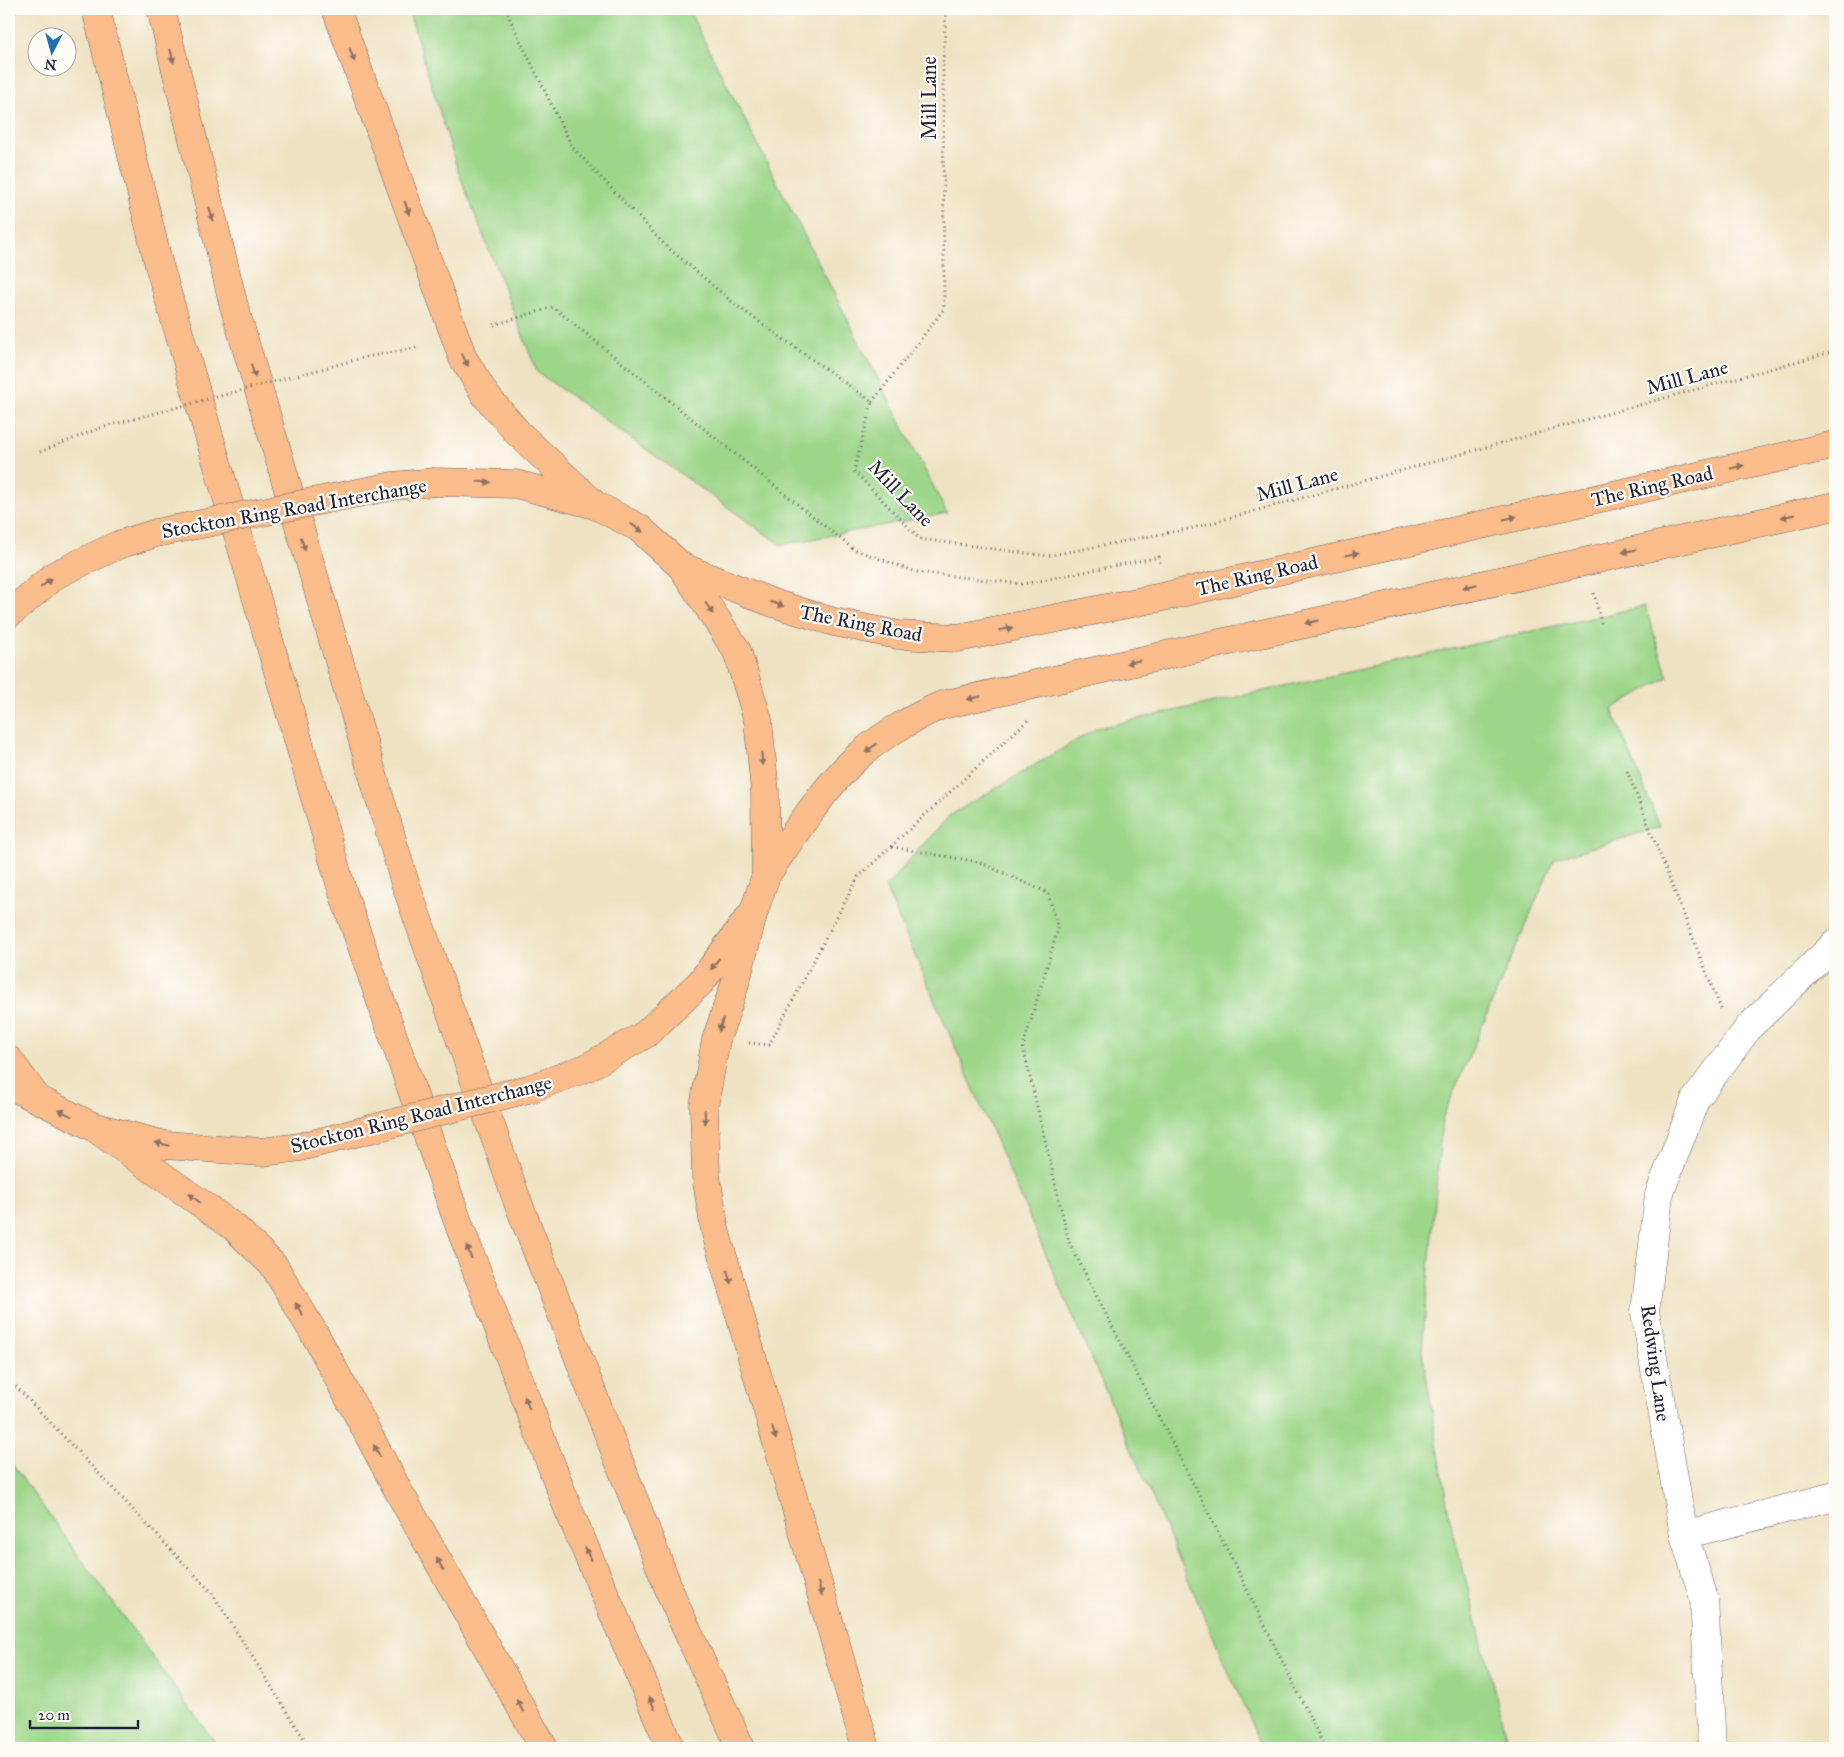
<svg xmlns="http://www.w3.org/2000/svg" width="1844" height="1757" viewBox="0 0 1844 1757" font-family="'IM FELL Great Primer',serif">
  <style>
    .green { fill: #9cd689; stroke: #5f7c62 }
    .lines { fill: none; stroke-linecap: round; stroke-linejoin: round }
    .minor-casing { stroke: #6a656b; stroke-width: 29 }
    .major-casing { stroke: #6a656b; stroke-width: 29 }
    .highway-casing { stroke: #6a656b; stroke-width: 29 }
    .path { stroke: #6a656b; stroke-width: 3; stroke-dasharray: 1 4; stroke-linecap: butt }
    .minor { stroke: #fff; stroke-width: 28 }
    .major { stroke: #f9bc8a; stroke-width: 28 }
    .highway { stroke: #f9bc8a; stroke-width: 28 }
    .major-bridge-casing { stroke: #6a656b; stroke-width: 29; stroke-linecap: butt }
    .path-bridge { stroke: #6a656b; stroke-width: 3; stroke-dasharray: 1 4; stroke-linecap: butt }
    .major-bridge { stroke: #f9bc8a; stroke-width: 28 }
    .oneway { fill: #8e6f62 }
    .labels { text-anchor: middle; stroke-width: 4.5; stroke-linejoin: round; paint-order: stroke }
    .street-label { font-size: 20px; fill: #22223b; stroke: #fdfcf7 }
  </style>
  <rect width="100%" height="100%" fill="#fdfcf7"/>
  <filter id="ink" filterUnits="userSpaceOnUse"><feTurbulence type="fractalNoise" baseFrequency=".02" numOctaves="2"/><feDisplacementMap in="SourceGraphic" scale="10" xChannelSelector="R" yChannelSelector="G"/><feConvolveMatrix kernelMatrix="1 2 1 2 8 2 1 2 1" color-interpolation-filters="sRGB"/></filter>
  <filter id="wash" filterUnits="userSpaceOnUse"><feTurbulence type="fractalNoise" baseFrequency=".0096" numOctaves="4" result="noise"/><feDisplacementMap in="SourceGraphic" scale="20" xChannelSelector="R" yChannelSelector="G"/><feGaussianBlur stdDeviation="1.12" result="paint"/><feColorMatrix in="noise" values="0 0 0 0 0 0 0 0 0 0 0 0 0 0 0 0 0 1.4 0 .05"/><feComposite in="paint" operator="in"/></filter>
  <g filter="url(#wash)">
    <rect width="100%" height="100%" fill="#efe2c3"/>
    <!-- green -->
    <g class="green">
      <polygon points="408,9 688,9 947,513 781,545 537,372 458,171"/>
      <polygon points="1645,606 1668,677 1612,709 1660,827 1554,859 1442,1119 1422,1350 1449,1515 1509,1748 1262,1748 885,887 949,816 1097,728"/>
      <polygon points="9,1460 219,1748 9,1748"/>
    </g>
  </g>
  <g filter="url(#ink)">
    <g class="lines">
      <!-- minor casing -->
      <g class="minor-casing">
        <g id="minor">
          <polyline points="1684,1535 1835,1496"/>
          <polyline points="1712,1748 1704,1598 1684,1535 1645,1312 1659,1195 1695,1100 1749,1027 1835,944"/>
        </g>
      </g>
      <!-- major casing -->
      <g class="major-casing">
        <g id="major">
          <polyline points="435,482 516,484 595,505 639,528 682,567 737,651 758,720 765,792 766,875 754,911 701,982 646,1034 586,1068"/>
          <polyline points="682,567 773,603 834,622 898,635 958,638 1167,596 1835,445"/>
          <polyline points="9,614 55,575 118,545"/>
          <path d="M766,875C791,839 820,793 852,762C875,739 912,718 942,705L1835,506"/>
          <polyline points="9,1060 36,1097"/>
          <polyline points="9,1085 92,1126 165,1145 262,1152"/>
        </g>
      </g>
      <!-- highway casing -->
      <g class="highway-casing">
        <g id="highway">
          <polyline points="96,9 159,265 343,893 459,1225 567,1506 671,1748"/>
          <polyline points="161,9 234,306 404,880 517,1200 674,1602 741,1748"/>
          <polyline points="336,9 463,358 486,396 518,433 595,505"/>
          <polyline points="754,911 735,984 716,1040 704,1106 706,1176 715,1230 866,1748"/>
          <polyline points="92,1126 234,1227 274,1266 318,1340 400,1494 544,1748"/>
        </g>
      </g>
      <!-- path -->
      <g class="path">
        <polyline points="505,9 572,147 666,246 737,306 872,402 854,471 920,539 1047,556 1193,528 1835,351"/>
        <polyline points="494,325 553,307 853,549 916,572 1023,584 1159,557 1160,563"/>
        <polyline points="366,357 420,347"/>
        <polyline points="872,402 944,309 943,63 946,9"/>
        <polyline points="40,452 100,428"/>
        <polyline points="1594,593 1601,623"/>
        <polyline points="1627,771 1721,1009"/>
        <polyline points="892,847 979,862 1048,893 1058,929 1023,1047 1069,1242 1231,1557 1325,1748"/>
        <polyline points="749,1043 769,1045 858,877 1028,720"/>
        <polyline points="9,1379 212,1593 310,1748"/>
      </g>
      <!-- minor -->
      <use href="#minor" class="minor"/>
      <!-- major -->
      <use href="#major" class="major"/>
      <!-- highway -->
      <use href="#highway" class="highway"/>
      <!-- major-bridge casing -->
      <g class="major-bridge-casing">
        <g id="major-bridge">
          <polyline points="118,545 156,533 393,486 435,482"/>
          <polyline points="262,1152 300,1147 532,1088 586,1068"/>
        </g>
      </g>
      <!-- path-bridge -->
      <polyline class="path-bridge" points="100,428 366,357"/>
      <!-- major-bridge -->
      <use href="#major-bridge" class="major-bridge"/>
    </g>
    <!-- one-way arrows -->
    <defs><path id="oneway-solid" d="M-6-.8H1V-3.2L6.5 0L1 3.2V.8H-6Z" transform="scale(1.25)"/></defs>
    <g class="oneway">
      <use href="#oneway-solid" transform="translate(352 55) rotate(70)"/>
      <use href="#oneway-solid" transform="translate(172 56) rotate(76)"/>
      <use href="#oneway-solid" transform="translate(407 208) rotate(70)"/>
      <use href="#oneway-solid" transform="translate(211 214) rotate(76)"/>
      <use href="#oneway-solid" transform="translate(465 360) rotate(63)"/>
      <use href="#oneway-solid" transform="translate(253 371) rotate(74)"/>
      <use href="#oneway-solid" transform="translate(1737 467) rotate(-13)"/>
      <use href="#oneway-solid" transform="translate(484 482) rotate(3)"/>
      <use href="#oneway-solid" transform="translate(1788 516) rotate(168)"/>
      <use href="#oneway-solid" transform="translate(1510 518) rotate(-13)"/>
      <use href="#oneway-solid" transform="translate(637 528) rotate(34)"/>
      <use href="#oneway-solid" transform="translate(303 544) rotate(73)"/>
      <use href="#oneway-solid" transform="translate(1629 551) rotate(168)"/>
      <use href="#oneway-solid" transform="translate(1352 554) rotate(-13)"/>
      <use href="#oneway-solid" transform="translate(46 583) rotate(-40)"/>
      <use href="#oneway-solid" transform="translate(1470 586) rotate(167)"/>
      <use href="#oneway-solid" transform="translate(777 604) rotate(18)"/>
      <use href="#oneway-solid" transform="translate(709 608) rotate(57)"/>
      <use href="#oneway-solid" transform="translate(1312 622) rotate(167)"/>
      <use href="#oneway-solid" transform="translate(1006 629) rotate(-12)"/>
      <use href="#oneway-solid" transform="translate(1133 662) rotate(167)"/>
      <use href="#oneway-solid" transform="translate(974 698) rotate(167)"/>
      <use href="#oneway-solid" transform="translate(871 748) rotate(144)"/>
      <use href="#oneway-solid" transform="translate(762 759) rotate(84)"/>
      <use href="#oneway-solid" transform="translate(715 964) rotate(126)"/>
      <use href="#oneway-solid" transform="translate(721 1025) rotate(109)"/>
      <use href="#oneway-solid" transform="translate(65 1113) rotate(-154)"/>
      <use href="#oneway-solid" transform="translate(705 1117) rotate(88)"/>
      <use href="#oneway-solid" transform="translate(162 1144) rotate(-168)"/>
      <use href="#oneway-solid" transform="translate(194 1198) rotate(-143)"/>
      <use href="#oneway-solid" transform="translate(469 1252) rotate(-111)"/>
      <use href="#oneway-solid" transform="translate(729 1277) rotate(74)"/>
      <use href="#oneway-solid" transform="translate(299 1309) rotate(-121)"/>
      <use href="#oneway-solid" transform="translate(527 1403) rotate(-111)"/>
      <use href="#oneway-solid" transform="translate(774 1433) rotate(74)"/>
      <use href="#oneway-solid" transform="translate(377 1451) rotate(-118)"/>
      <use href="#oneway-solid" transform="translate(588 1554) rotate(-113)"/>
      <use href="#oneway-solid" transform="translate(440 1564) rotate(-119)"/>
      <use href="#oneway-solid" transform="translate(820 1589) rotate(74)"/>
      <use href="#oneway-solid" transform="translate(652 1703) rotate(-113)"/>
      <use href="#oneway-solid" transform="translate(520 1706) rotate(-119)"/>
    </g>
  </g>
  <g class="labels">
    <!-- street labels -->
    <g class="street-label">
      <text transform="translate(929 98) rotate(-90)" y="7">Mill Lane</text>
      <text transform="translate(1687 377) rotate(-15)" y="7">Mill Lane</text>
      <text transform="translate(1297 484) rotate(-15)" y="7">Mill Lane</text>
      <text transform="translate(1652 486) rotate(-13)" y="7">The Ring Road</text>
      <text transform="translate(901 493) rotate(46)" y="7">Mill Lane</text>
      <text transform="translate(294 508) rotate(-10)" y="7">Stockton Ring Road Interchange</text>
      <text transform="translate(1257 575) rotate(-13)" y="7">The Ring Road</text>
      <text transform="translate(861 623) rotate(11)" y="7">The Ring Road</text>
      <text transform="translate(421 1114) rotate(-14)" y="7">Stockton Ring Road Interchange</text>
      <text transform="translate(1656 1363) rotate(82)" y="7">Redwing Lane</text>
    </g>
  </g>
  <!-- margin -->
  <rect width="1844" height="1757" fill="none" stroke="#fdfcf7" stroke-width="30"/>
  <!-- north arrow -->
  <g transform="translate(52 52) rotate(186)"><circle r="24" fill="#fdfcf7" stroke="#a5a5ac"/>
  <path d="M0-4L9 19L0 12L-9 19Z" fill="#1f6fb2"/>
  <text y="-8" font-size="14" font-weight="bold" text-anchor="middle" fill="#22223b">N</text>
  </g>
  <!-- scale -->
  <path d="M30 1720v8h108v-8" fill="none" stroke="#22223b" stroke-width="2.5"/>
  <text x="38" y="1720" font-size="15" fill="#22223b" stroke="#fdfcf7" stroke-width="4" paint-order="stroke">20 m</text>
</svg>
